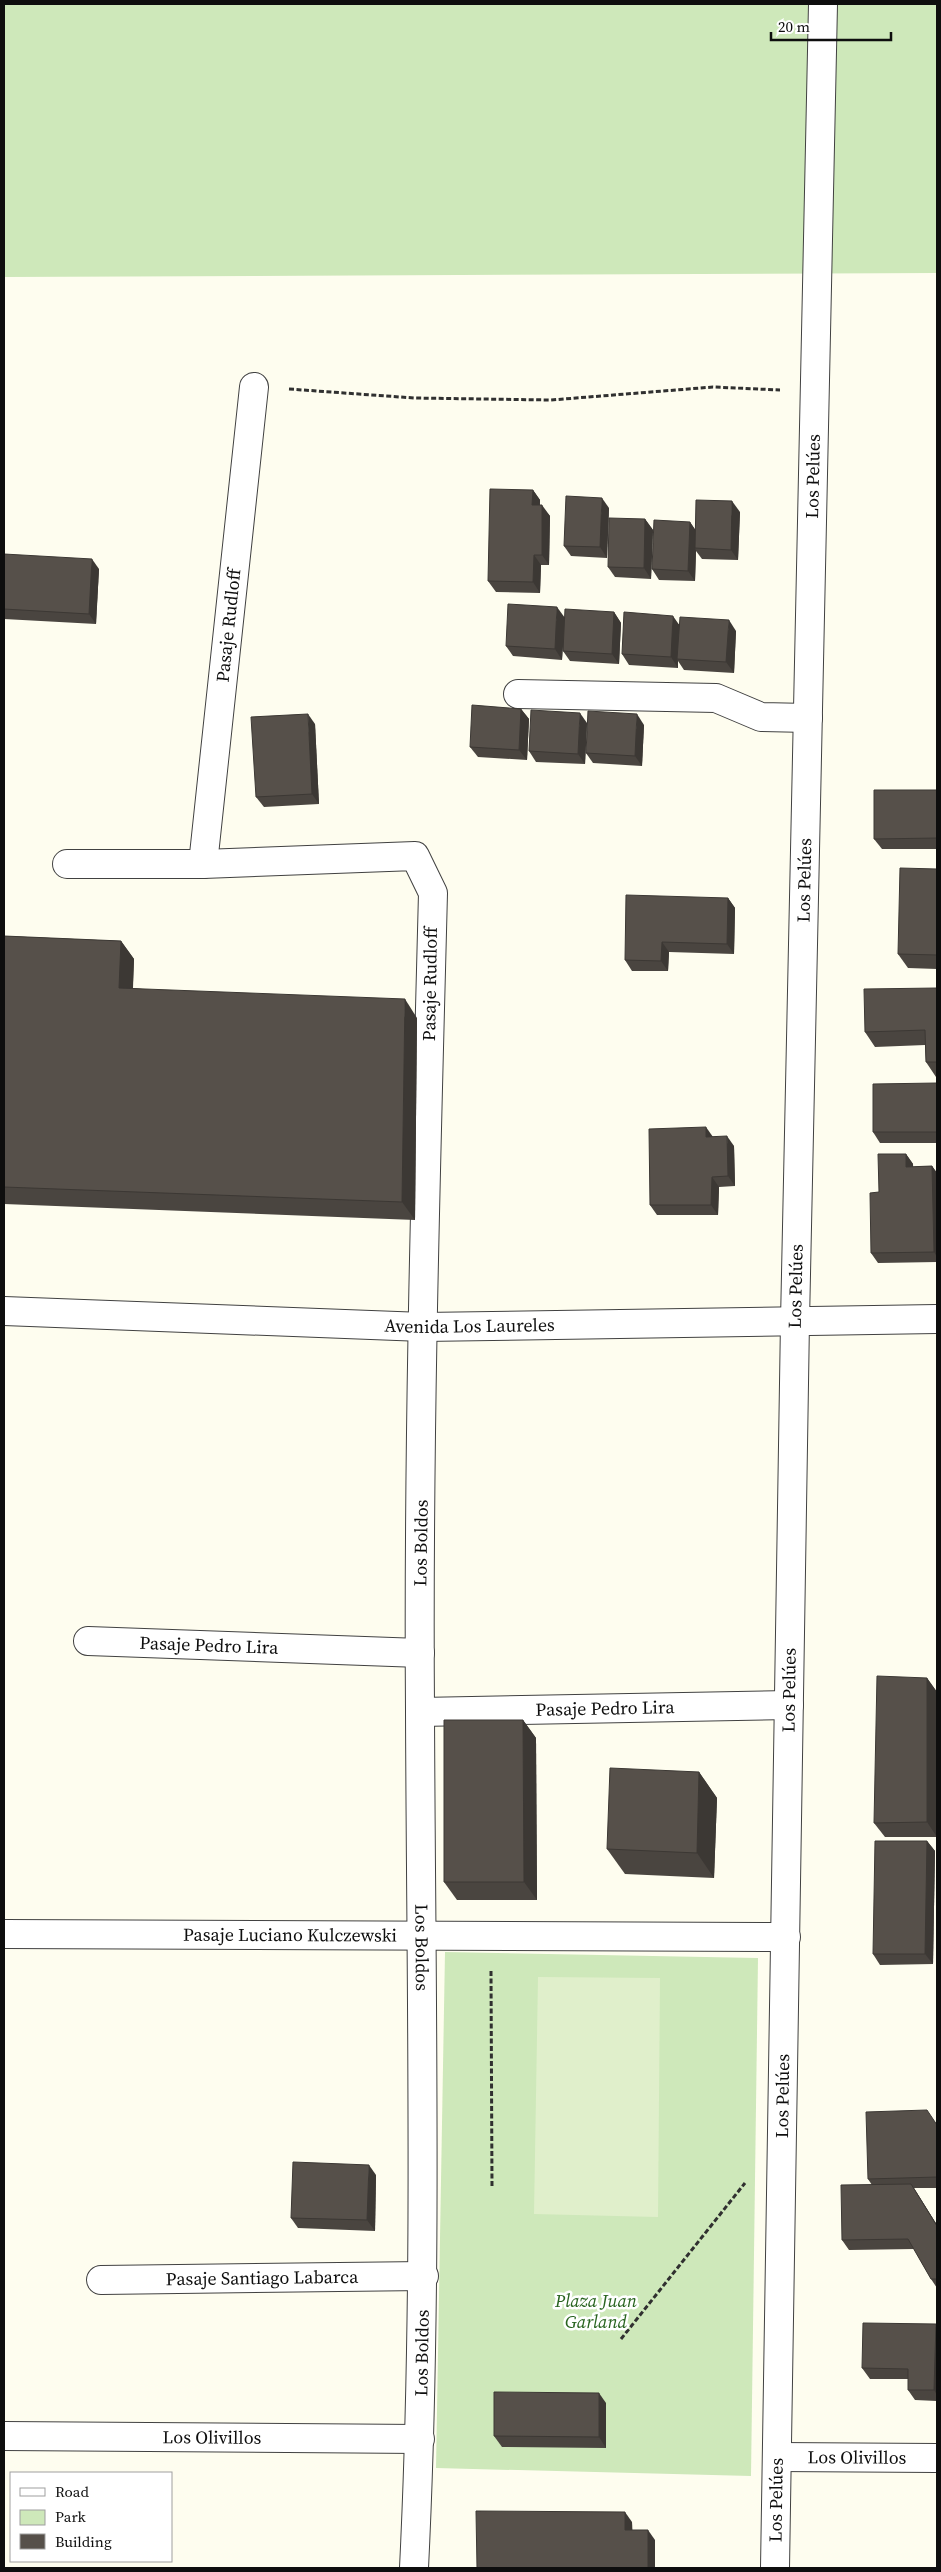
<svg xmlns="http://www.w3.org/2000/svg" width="941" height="2572" viewBox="0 0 941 2572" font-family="'Source Serif 4',serif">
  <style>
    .green { fill: #cee8ba }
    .pitch { fill: #e0efcb }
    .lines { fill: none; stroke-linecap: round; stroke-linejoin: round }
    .minor-casing { stroke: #414141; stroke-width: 30 }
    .path { stroke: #303030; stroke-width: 3; stroke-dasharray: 5 2.5; stroke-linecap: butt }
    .minor { stroke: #fff; stroke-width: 28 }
    .wall { fill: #4a4540 }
    .shaded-wall { fill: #3c3834 }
    .building { fill: #56504a; stroke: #3c3834 }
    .labels { text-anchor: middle; stroke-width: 5; stroke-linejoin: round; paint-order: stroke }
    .street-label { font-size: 18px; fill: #0e0e0e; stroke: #fff }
    .park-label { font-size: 18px; font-style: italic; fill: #296420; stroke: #fff }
  </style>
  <rect width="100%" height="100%" fill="#fefdef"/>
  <!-- green -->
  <g class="green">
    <polygon points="4,4 937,4 937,273 4,277"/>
    <polygon points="445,1952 758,1958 751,2476 436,2468"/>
  </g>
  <!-- pitch -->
  <polygon class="pitch" points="538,1977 660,1978 658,2217 534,2214"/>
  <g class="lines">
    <!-- minor casing -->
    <g class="minor-casing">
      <g id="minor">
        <polyline points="518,694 716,698 761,717 808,718"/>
        <path id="s1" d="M67,864H203L415,856L433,893C426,1165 418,1438 420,1710C421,1996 428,2282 414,2568"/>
        <path id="s2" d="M203,864L254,387"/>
        <path id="s3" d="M4,1311L423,1327L937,1319"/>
        <path id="s4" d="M88,1641L420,1653"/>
        <path id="s5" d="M420,1712L789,1705"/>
        <path id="s6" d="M4,1934L786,1937"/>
        <path id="s7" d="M101,2280L424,2276"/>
        <path id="s8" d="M4,2436L420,2439"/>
        <path id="s9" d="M777,2457L937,2458"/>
        <path id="s10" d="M775,2568L795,1321L823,4"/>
      </g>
    </g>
    <!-- path -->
    <g class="path">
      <polyline points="289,389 414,398 551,400 713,387 780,390"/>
      <polyline points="491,1971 492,2187"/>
      <polyline points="621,2339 745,2183"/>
    </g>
    <!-- minor -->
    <use href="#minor" class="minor"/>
  </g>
  <!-- wall -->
  <g class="wall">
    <polygon points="533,490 540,500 540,505 550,516 549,565 541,565 540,593 496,592 488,581"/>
    <polygon points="609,508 607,558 571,556 564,546"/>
    <polygon points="740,512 738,560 702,559 696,551 695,581 659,580 652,569 690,522 695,530"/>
    <polygon points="645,519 653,530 651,579 615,577 608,567"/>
    <polygon points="4,554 99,569 96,624 4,619"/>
    <polygon points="614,612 621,623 619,664 570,661 563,651 563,640 562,660 513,656 506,646 564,617"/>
    <polygon points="679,624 736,631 734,673 684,670 678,661 678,668 629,665 622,654"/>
    <polygon points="521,709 529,719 527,760 478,757 470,747"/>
    <polygon points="587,723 585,764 536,762 529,751"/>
    <polygon points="315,724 319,804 264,807 256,797"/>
    <polygon points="644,725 642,766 593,763 586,753"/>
    <polygon points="937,790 937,849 882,849 874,839"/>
    <polygon points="937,869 937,969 908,968 898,954"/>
    <polygon points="728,898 735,908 734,954 669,952 668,971 632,971 625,960"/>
    <polygon points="4,936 121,941 134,959 133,988 417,1018 415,1220 4,1204"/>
    <polygon points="937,988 937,1077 936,1077 926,1062 925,1045 875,1047 865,1032"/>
    <polygon points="937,1083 937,1143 880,1143 873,1132"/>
    <polygon points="712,1137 734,1146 735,1186 719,1187 718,1215 657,1215 650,1205"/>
    <polygon points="906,1154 913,1164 913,1167 932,1166 937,1173 937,1262 878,1263 871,1253 879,1192"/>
    <polygon points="927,1678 937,1692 937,1837 885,1837 874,1823"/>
    <polygon points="523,1720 536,1738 537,1900 457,1900 444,1882"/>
    <polygon points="699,1772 717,1798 714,1878 625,1874 607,1849"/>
    <polygon points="927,1841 935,1851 933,1964 880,1965 873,1954"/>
    <polygon points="937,2125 937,2188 914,2188 937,2225 937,2288 931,2279 914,2249 849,2250 842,2240 872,2185 868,2179"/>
    <polygon points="376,2175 375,2231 298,2228 291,2218"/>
    <polygon points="937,2326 937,2401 915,2400 908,2390 908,2379 870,2379 862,2368"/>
    <polygon points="606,2403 606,2448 502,2447 494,2436"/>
  </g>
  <!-- shaded-wall -->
  <g class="shaded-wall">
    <polygon points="533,490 540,500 539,516 532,505"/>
    <polygon points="602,498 609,508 607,558 600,547"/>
    <polygon points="732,501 740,512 738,560 731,550"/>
    <polygon points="542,505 550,516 549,565 542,555"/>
    <polygon points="645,519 653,530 651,579 644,568"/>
    <polygon points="690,522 697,532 695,548 696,551 695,581 688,571"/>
    <polygon points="534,555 541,565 540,593 533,582"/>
    <polygon points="92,559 99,569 96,624 89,614"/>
    <polygon points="557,607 565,618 562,660 555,649"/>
    <polygon points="614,612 621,623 619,664 612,654"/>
    <polygon points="673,616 680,626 677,659 678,661 678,668 671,657"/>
    <polygon points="729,620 736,631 734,673 726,662"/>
    <polygon points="521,709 529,719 527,760 519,750"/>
    <polygon points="580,713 587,723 585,764 578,754"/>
    <polygon points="308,714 315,724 319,804 312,794"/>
    <polygon points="637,714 644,725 642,766 635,756"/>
    <polygon points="728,898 735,908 734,954 727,944"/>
    <polygon points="121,941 134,959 132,1006 119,988"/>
    <polygon points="662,942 669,952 668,971 661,961"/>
    <polygon points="405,999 417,1018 415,1220 402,1202"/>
    <polygon points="706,1127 713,1137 706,1137"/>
    <polygon points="727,1136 734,1146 735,1186 728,1176"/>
    <polygon points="906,1154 913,1164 914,1177 906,1167"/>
    <polygon points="932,1166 937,1173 937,1257 934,1252"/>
    <polygon points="712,1177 719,1187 718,1215 711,1205"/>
    <polygon points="927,1678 937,1692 937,1837 927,1822"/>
    <polygon points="523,1720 536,1738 537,1900 524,1882"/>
    <polygon points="699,1772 717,1798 714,1878 697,1853"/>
    <polygon points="927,1841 935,1851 933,1964 925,1954"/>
    <polygon points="369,2165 376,2175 375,2231 367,2220"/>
    <polygon points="911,2184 918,2195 937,2225 937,2227"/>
    <polygon points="936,2324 937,2326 937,2395 934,2390"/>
    <polygon points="599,2393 606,2403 606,2448 599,2437"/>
    <polygon points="625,2512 632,2522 633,2540 625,2530"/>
    <polygon points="648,2530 655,2540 655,2568 648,2568"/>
  </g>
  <!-- building -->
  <g class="building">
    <polygon points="490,489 533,490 532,505 542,505 542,555 534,555 533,582 488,581"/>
    <polygon points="566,496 602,498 600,547 564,546"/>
    <polygon points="696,500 732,501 731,550 695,548"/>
    <polygon points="609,518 645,519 644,568 608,567"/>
    <polygon points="654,520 690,522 688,571 652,569"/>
    <polygon points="4,554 92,559 89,614 4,609"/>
    <polygon points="508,604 557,607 555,649 506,646"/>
    <polygon points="565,609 614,612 612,654 563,651"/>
    <polygon points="624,612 673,616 671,657 622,654"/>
    <polygon points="680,617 729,620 726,662 677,659"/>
    <polygon points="472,705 521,709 519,750 470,747"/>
    <polygon points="531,710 580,713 578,754 529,751"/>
    <polygon points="588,711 637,714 635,756 586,753"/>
    <polygon points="308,714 312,794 256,797 251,717"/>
    <polygon points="874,790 937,790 937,838 874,839"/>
    <polygon points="900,868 937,869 937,955 898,954"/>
    <polygon points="626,895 728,898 727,944 662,942 661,961 625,960"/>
    <polygon points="4,936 121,941 119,988 405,999 402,1202 4,1187"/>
    <polygon points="937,988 937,1062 926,1062 925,1030 865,1032 864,989"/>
    <polygon points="937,1083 937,1132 873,1132 873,1084"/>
    <polygon points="706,1127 706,1137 727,1136 728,1176 712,1177 711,1205 650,1205 649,1129"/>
    <polygon points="878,1154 906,1154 906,1167 932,1166 934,1252 871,1253 870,1193 879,1192"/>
    <polygon points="877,1676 927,1678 927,1822 874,1823"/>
    <polygon points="444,1720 523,1720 524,1882 444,1882"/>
    <polygon points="610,1768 699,1772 697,1853 607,1849"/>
    <polygon points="875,1841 927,1841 925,1954 873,1954"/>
    <polygon points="927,2110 937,2125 937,2177 868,2179 866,2112"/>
    <polygon points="293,2162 369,2165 367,2220 291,2218"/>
    <polygon points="911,2184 937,2226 937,2279 931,2279 908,2239 842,2240 841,2185"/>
    <polygon points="863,2323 936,2324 934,2390 908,2390 908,2369 862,2368"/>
    <polygon points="494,2392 599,2393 599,2437 494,2436"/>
    <polygon points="476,2511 625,2512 625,2530 648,2530 648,2568 477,2568"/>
  </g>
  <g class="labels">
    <!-- street labels -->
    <g class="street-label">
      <text dy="6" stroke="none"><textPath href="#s10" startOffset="2092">Los Pelúes</textPath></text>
      <text dy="6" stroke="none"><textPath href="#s2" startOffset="240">Pasaje Rudloff</textPath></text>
      <text dy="6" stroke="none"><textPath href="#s10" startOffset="1688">Los Pelúes</textPath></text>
      <text transform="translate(430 984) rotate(-89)" y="6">Pasaje Rudloff</text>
      <text dy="6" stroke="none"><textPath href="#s10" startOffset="1282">Los Pelúes</textPath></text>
      <text dy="6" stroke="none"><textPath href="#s3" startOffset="466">Avenida Los Laureles</textPath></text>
      <text transform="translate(421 1543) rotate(-89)" y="6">Los Boldos</text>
      <text dy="6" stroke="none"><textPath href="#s4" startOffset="121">Pasaje Pedro Lira</textPath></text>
      <text dy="6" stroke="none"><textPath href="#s10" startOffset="878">Los Pelúes</textPath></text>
      <text dy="6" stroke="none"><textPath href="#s5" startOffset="185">Pasaje Pedro Lira</textPath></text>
      <text dy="6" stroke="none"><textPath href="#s6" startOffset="286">Pasaje Luciano Kulczewski</textPath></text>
      <text dy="6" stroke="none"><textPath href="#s1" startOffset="1444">Los Boldos</textPath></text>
      <text dy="6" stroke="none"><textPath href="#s10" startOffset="472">Los Pelúes</textPath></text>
      <text dy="6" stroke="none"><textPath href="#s7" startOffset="161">Pasaje Santiago Labarca</textPath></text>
      <text transform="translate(422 2353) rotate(-89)" y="6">Los Boldos</text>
      <text dy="6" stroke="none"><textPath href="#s8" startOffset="208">Los Olivillos</textPath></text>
      <text dy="6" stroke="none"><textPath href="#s9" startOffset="80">Los Olivillos</textPath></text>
      <text dy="6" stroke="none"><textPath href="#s10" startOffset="68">Los Pelúes</textPath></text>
    </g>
    <!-- park labels -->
    <g class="park-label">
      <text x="596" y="2307">Plaza Juan<tspan x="596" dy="21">Garland</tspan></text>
    </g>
  </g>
  <!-- border -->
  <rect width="941" height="2572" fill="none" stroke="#0e0e0e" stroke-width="10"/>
  <!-- legend -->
  <rect x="10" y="2472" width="162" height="90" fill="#ffffff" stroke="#9f9f9f"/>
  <rect x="20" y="2488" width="25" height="8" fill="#ffffff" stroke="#9f9f9f"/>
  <text x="55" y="2497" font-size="15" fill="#0e0e0e">Road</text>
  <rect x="20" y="2510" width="25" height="15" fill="#cee8ba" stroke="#9f9f9f"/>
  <text x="55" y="2522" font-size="15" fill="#0e0e0e">Park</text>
  <rect x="20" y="2534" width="25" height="15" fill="#56504a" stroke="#9f9f9f"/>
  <text x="55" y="2547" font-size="15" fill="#0e0e0e">Building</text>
  <!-- scale -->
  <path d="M771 32v8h120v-8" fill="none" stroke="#0e0e0e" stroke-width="2.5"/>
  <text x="778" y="32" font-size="15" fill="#0e0e0e" stroke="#ffffff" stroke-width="4" paint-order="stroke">20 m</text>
</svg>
